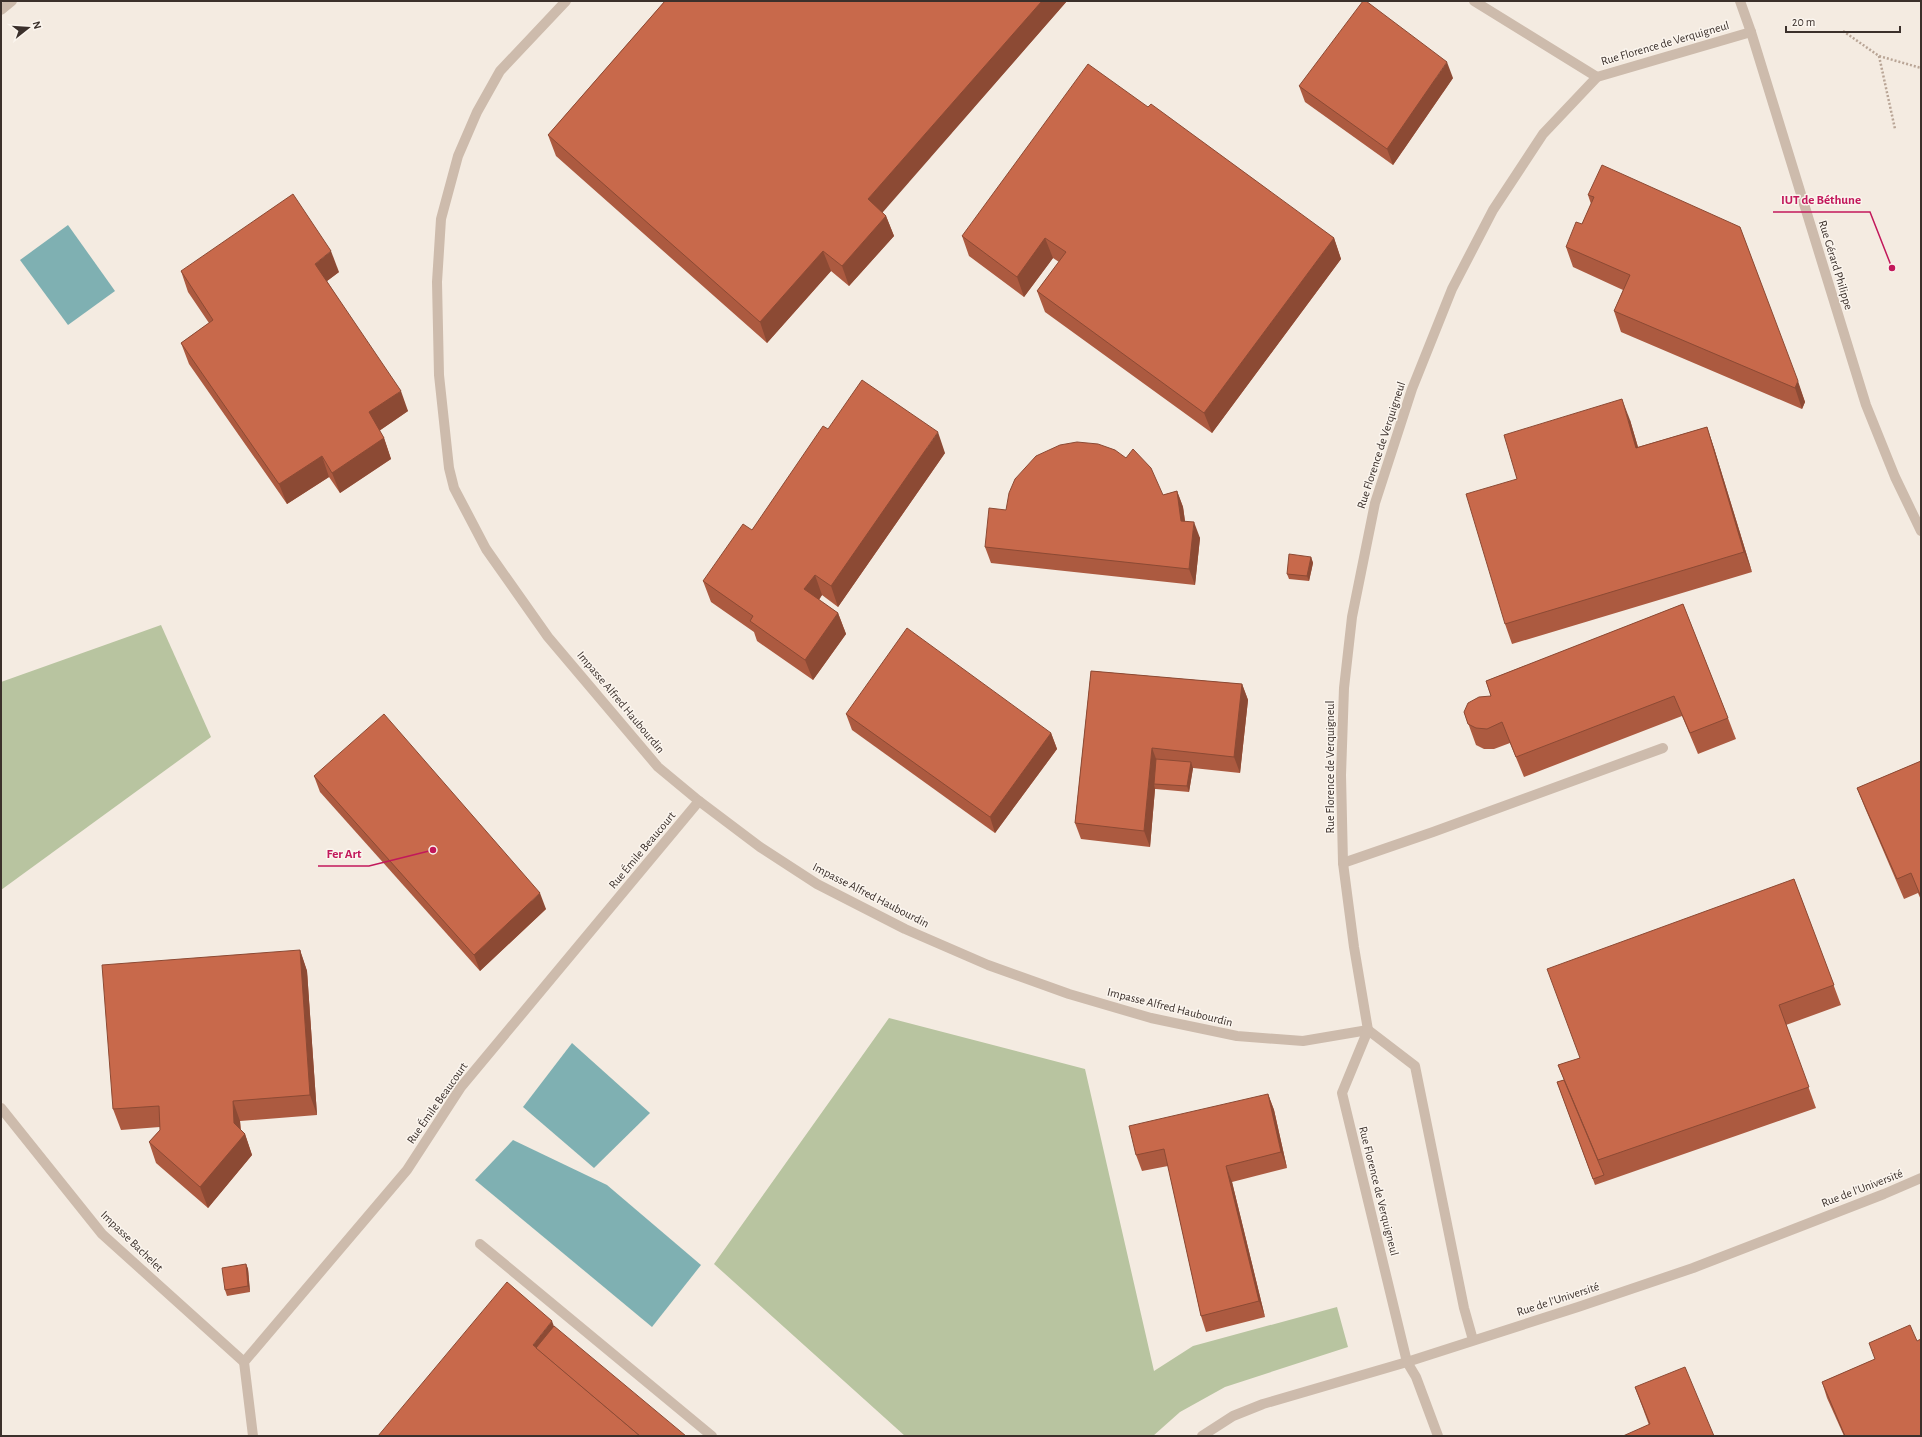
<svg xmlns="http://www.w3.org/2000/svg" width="1922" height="1437" viewBox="0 0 1922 1437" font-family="'Alegreya Sans',sans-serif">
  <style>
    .green { fill: #b8c4a0 }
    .water { fill: #7fb0b2 }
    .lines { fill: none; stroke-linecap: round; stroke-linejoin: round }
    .path { stroke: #b9a596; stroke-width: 2.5; stroke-dasharray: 2 2; stroke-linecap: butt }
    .service { stroke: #cdbbac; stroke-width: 10 }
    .minor { stroke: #cdbbac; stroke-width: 10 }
    .wall { fill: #ac5a40 }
    .shaded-wall { fill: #8c4a34 }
    .building { fill: #c8694b; stroke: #8c4a34 }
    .labels { text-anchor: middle; stroke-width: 3; stroke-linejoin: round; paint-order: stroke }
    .street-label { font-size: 12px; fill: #3b302b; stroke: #fbf5ee }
    .leader { fill: none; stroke: #c2185b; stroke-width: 1.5 }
    .callout-dot { fill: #c2185b; stroke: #fbf5ee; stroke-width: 1.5 }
    .callout-label { font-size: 13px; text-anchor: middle; font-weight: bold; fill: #c2185b; stroke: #fbf5ee; stroke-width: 3; stroke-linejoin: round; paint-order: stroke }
  </style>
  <rect width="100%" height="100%" fill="#f4ebe1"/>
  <!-- green -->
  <g class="green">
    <polygon points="161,625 211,737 1,890 1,682"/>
    <polygon points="889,1018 1085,1069 1154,1371 1193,1346 1337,1307 1348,1347 1225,1387 1180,1412 1153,1436 905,1436 714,1264"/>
  </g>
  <!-- water -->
  <g class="water">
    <polygon points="68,225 115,291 68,325 20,260"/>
    <polygon points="572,1043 650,1113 594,1168 523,1107"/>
    <polygon points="513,1140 607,1185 701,1265 652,1327 475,1180"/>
  </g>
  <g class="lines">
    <!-- path -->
    <g class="path">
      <polyline points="1843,31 1879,56 1921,68"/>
      <polyline points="1879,56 1895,129"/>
    </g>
    <!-- service -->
    <g class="service">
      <polyline points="1,10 12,1"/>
      <polyline points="1343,863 1433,832 1663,748"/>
      <polyline points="480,1244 712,1436"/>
      <polyline points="1407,1362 1416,1377 1438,1436"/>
    </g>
    <!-- minor -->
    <g class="minor">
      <polyline points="566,1 500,71 477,112 458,156 441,219 437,282 439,375 449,468 454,488 486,549 548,637 658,767 699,801 760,847 817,884 905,929 988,965 1069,994 1151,1018 1237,1036 1303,1041 1368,1030"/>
      <polyline points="1474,1 1597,77"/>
      <polyline points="1740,1 1751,32 1866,405 1895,477 1921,531"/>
      <polyline points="1368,1030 1415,1066 1464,1308 1473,1340"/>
      <polyline points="1,1108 102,1234 244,1362"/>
      <polyline points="1407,1362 1342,1093 1368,1030 1354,947 1343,863 1341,775 1344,688 1352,617 1375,503 1412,389 1452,289 1493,210 1543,134 1597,77 1751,32"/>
      <polyline points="253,1436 244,1362 407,1170 461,1087 699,801"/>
      <polyline points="1202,1436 1233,1416 1263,1404 1407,1362 1578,1307 1693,1268 1884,1194 1921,1178"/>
    </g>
  </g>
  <!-- wall -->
  <g class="wall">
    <polygon points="665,1 1067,1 882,212 886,216 894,236 849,286 831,271 767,343 556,156 548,135"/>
    <polygon points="1453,78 1393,165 1305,102 1299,86"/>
    <polygon points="1148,107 1334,238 1341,259 1212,433 1045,312 1037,291 1059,262 1053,258 1024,297 969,256 962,236"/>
    <polygon points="1588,195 1740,227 1805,402 1802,409 1621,332 1614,311 1623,290 1573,267 1566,247 1582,224 1591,204"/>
    <polygon points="181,271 339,272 327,281 408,411 379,431 384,438 391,459 340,493 329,477 287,504 189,364 181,343 209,323 188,292"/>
    <polygon points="1630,420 1638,447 1707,427 1714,448 1752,572 1512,644 1505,624 1517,479"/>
    <polygon points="828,429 945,453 838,607 822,595 819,600 838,613 846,634 813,680 757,641 754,632 711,602 703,581 752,530"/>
    <polygon points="1177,491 1183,507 1185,521 1200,538 1195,585 991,563 985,547 1006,510 1163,495"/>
    <polygon points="1311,557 1313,563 1309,581 1289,579 1287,574"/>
    <polygon points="1683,604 1728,718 1736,739 1698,754 1682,716 1524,777 1510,743 1494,749 1484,749 1476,745 1464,712 1491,696 1486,681"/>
    <polygon points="1091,671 1242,684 1248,700 1240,773 1193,768 1189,792 1156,789 1155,789 1150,847 1081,839 1075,823"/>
    <polygon points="846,714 1051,733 1057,749 995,833 852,730"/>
    <polygon points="1921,761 1921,900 1918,893 1904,899 1865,808 1857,788"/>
    <polygon points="314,776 546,909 480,971 320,792"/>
    <polygon points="1794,879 1841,1005 1786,1025 1816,1108 1595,1185 1557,1082 1564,1080 1558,1065 1580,1058"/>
    <polygon points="300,950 307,971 317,1115 240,1121 241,1130 245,1134 252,1155 208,1208 156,1163 149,1142 160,1130 160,1127 121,1130 113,1109"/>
    <polygon points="1268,1094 1274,1110 1287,1168 1232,1182 1265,1317 1206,1332 1201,1316 1168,1166 1142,1171 1136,1155"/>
    <polygon points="246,1264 248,1269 250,1292 227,1296 225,1290"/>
    <polygon points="1917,1341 1921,1436 1844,1436 1827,1398 1822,1382"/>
    <polygon points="1635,1387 1714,1436 1649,1425"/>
  </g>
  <!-- shaded-wall -->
  <g class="shaded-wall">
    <polygon points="1042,1 1067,1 876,220 868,199"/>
    <polygon points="1447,62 1453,78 1393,165 1387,149"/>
    <polygon points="886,216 894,236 849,286 842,266"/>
    <polygon points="1045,238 1053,258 1024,297 1017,277"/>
    <polygon points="1334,238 1341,259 1212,433 1204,413"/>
    <polygon points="331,251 339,272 323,284 315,264"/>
    <polygon points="823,251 831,271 767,343 760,322"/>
    <polygon points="1798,381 1805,402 1802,409 1795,388"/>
    <polygon points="401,391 408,411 376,433 369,412"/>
    <polygon points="1622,399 1630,420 1644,468 1636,448"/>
    <polygon points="1707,427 1714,448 1752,572 1744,552"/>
    <polygon points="938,432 945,453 838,607 831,586"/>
    <polygon points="384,438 391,459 340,493 332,473"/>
    <polygon points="322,456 329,477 287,504 279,484"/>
    <polygon points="1177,491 1183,507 1187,536 1181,521"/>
    <polygon points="1194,522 1200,538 1195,585 1189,569"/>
    <polygon points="1311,557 1313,563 1309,581 1307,576"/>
    <polygon points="815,575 822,595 811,610 804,589"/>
    <polygon points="838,613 846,634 813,680 805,660"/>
    <polygon points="1242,684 1248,700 1240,773 1234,757"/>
    <polygon points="1051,733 1057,749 995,833 990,817"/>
    <polygon points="1152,748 1158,764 1154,784 1155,789 1150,847 1144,831"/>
    <polygon points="1191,762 1193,768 1189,792 1187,786"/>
    <polygon points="540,893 546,909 480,971 474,955"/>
    <polygon points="300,950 307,971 317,1115 310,1095"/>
    <polygon points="1268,1094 1274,1110 1287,1168 1281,1152"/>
    <polygon points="233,1101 240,1121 241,1138 245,1134 252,1155 208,1208 200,1187 234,1123"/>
    <polygon points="1226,1166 1232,1182 1265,1317 1259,1301"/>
    <polygon points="246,1264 248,1269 250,1292 248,1286"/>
    <polygon points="552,1321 560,1342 545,1359 533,1345"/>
  </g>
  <!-- building -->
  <g class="building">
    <polygon points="665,1 1042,1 868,199 886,216 842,266 823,251 760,322 548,135"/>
    <polygon points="1363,1 1366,1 1447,62 1387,149 1299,86"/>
    <polygon points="1088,64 1148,107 1151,104 1334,238 1204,413 1037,291 1066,252 1045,238 1017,277 962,236"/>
    <polygon points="1602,165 1740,227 1798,381 1795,388 1614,311 1630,275 1566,247 1576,222 1582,224 1594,197 1588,195"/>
    <polygon points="293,194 331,251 315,264 401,391 369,412 384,438 332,473 322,456 279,484 181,343 213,320 181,271"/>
    <polygon points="862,380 938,432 831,586 815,575 804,589 838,613 805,660 750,621 753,616 703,581 743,524 752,530 823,426 828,429"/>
    <polygon points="1622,399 1636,448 1707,427 1744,552 1505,624 1466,494 1517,479 1504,435"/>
    <polygon points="1077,442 1098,444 1115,450 1126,458 1133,449 1151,468 1163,495 1177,491 1181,521 1194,522 1189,569 985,547 989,508 1006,510 1009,493 1015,479 1036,456 1060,445"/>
    <polygon points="1289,554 1311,557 1307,576 1287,574"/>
    <polygon points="1683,604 1728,718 1690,733 1674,696 1516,757 1502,722 1487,729 1476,728 1468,724 1464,712 1468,703 1479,697 1491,696 1486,681"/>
    <polygon points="907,628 1051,733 990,817 846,714"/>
    <polygon points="1091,671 1242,684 1234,757 1152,748 1144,831 1075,823"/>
    <polygon points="384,714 540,893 474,955 314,776"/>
    <polygon points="1156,759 1191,762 1187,786 1154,784"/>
    <polygon points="1921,761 1921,897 1911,873 1897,879 1857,788"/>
    <polygon points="1794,879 1834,985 1779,1005 1809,1087 1598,1160 1558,1065 1580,1058 1547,969"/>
    <polygon points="300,950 310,1095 233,1101 234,1123 245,1134 200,1187 149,1142 160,1130 159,1106 113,1109 102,965"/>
    <polygon points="1564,1080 1604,1175 1593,1179 1557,1082"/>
    <polygon points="1268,1094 1281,1152 1226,1166 1259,1301 1201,1316 1164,1149 1136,1155 1129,1126"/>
    <polygon points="246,1264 248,1286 225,1290 222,1268"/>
    <polygon points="507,1282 552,1321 533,1345 640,1436 378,1436"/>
    <polygon points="1910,1325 1917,1341 1921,1339 1921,1436 1845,1436 1822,1382 1875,1359 1869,1343"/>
    <polygon points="554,1326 686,1436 640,1436 536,1348"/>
    <polygon points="1685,1367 1714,1436 1623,1436 1650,1424 1635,1387"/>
  </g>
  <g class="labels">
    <!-- street labels -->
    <g class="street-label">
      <text transform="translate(1665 43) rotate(-16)" y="4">Rue Florence de Verquigneul</text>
      <text transform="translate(1836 265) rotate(73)" y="4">Rue Gérard Philippe</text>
      <text transform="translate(1381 445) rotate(-72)" y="4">Rue Florence de Verquigneul</text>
      <text transform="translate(621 702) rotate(50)" y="4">Impasse Alfred Haubourdin</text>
      <text transform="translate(1330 767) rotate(-90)" y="4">Rue Florence de Verquigneul</text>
      <text transform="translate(642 850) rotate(-50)" y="4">Rue Émile Beaucourt</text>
      <text transform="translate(871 895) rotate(27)" y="4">Impasse Alfred Haubourdin</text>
      <text transform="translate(1170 1007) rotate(14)" y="4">Impasse Alfred Haubourdin</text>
      <text transform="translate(437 1103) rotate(-55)" y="4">Rue Émile Beaucourt</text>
      <text transform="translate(1862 1188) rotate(-21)" y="4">Rue de l'Université</text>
      <text transform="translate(1379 1191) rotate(76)" y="4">Rue Florence de Verquigneul</text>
      <text transform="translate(132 1241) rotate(44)" y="4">Impasse Bachelet</text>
      <text transform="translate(1558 1299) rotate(-18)" y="4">Rue de l'Université</text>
    </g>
  </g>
  <!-- callouts -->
  <path class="leader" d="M1892 268L1870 212H1773M433 850L369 866H318"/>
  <g class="callout-dot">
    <circle cx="1892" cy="268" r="4"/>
    <circle cx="433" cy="850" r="4"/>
  </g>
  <g class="callout-label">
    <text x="1821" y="204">IUT de Béthune</text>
    <text x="344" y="858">Fer Art</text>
  </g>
  <!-- border -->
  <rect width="1922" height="1437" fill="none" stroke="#3b302b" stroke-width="4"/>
  <!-- north arrow -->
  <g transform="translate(28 28) rotate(73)" stroke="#fbf5ee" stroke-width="3" paint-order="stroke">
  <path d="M0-3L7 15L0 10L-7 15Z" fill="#3b302b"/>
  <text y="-6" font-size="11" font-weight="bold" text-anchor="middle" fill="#3b302b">N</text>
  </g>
  <!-- scale -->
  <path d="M1786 26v6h114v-6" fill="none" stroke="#3b302b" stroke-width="2"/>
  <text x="1792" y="26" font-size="12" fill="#3b302b" stroke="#fbf5ee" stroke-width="3" paint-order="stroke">20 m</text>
</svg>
